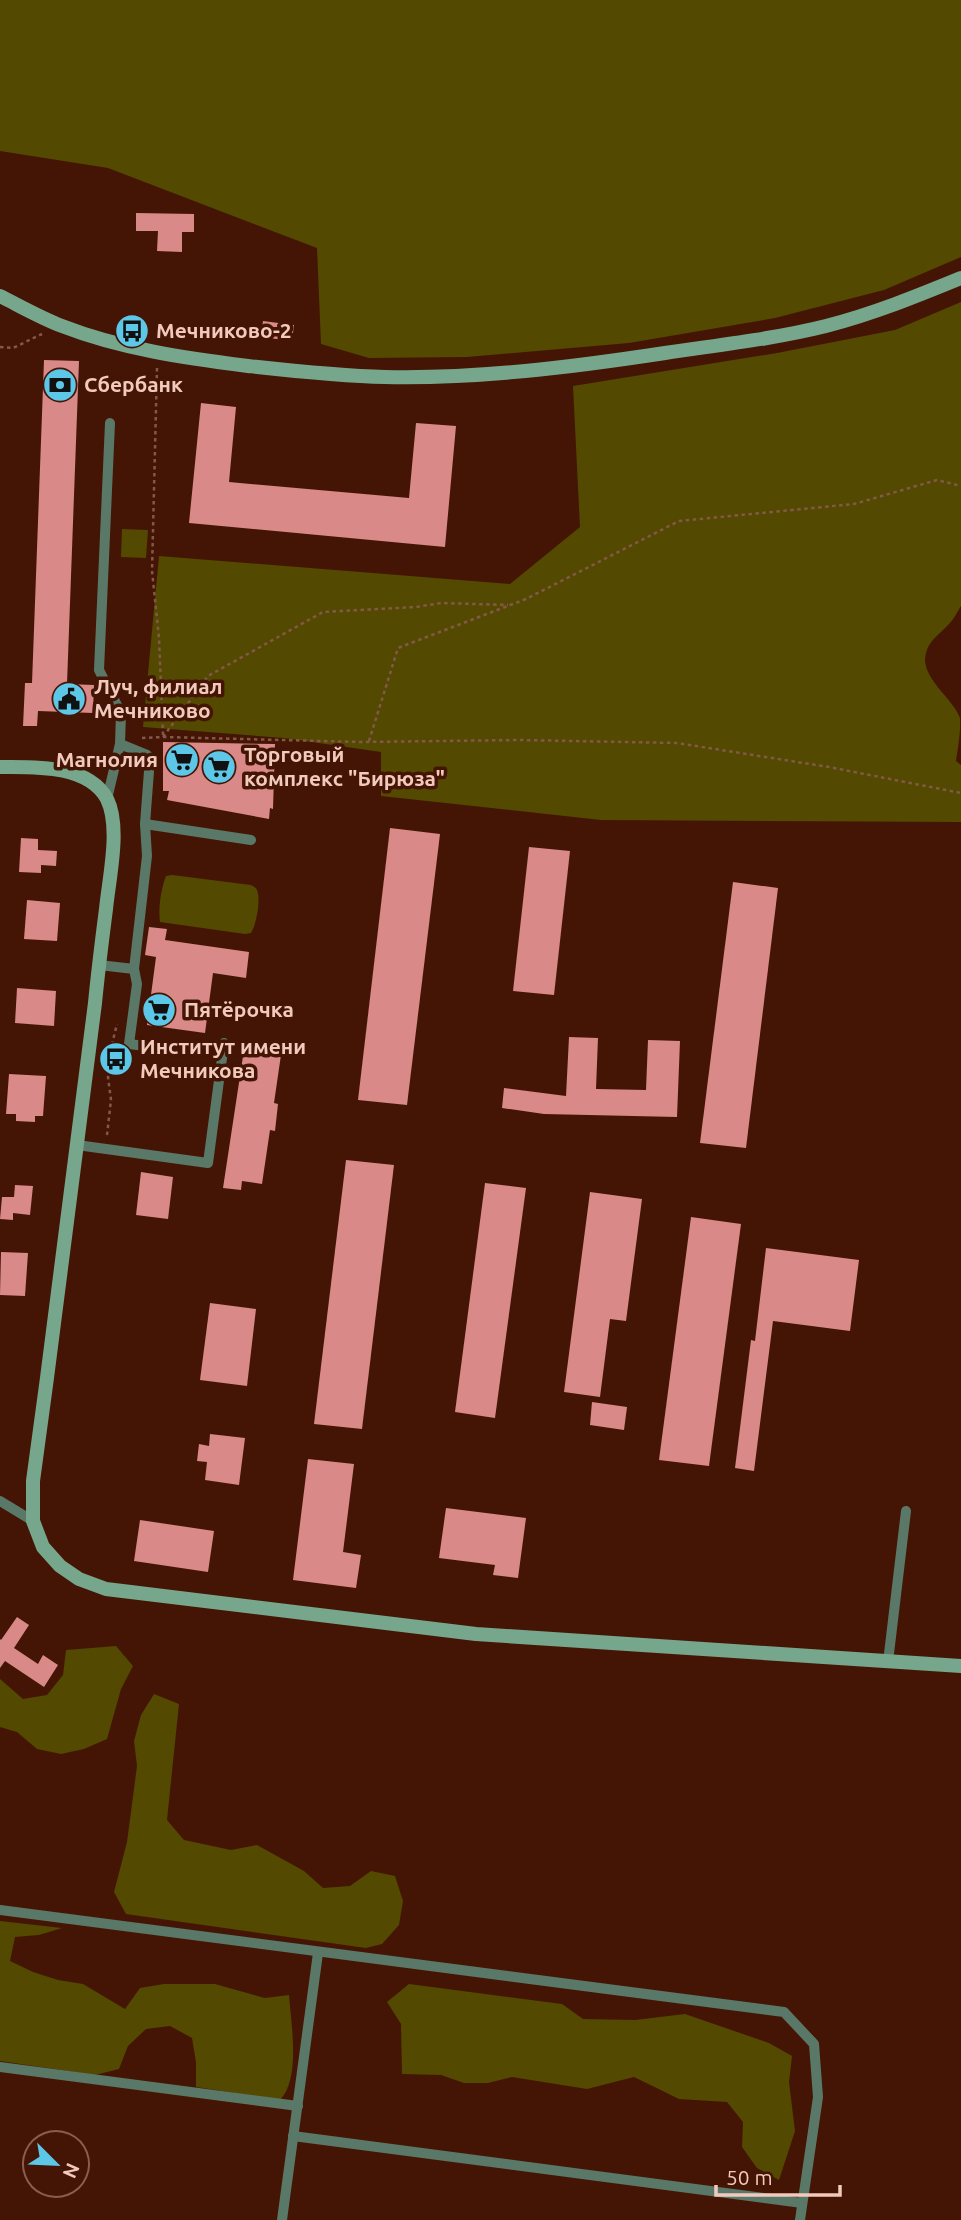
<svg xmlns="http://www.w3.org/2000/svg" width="961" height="2220" viewBox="0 0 961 2220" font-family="Ubuntu,sans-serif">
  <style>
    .green { fill: #534900 }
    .building { fill: #d88988 }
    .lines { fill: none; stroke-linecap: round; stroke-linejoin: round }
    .path { stroke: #845849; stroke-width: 2.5; stroke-dasharray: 3.5 3.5; stroke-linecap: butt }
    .lane { stroke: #5a7868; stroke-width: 10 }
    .secondary { stroke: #76a78c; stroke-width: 14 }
    .labels { text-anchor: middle; stroke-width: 7; stroke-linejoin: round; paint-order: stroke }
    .poi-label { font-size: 21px; font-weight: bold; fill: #f2cabd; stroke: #441504; text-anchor: start }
  </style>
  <rect width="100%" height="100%" fill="#441504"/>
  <!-- green -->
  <g class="green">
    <polygon points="0,0 961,0 961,257 884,290 775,318 629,343 467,357 369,358 321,344 317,248 108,168 0,151"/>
    <path d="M961,302V606C957,612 954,619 949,624C940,634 929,640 926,653C919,677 953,698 960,718C961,730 958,748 956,761L961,765V822L601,820L381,796V752L284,738L143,727L159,556L510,584L580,527L573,386L777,353L895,330Z"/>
    <polygon points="122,529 148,530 146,558 121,557"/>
    <path d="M172,875L251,885C256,888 257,888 258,894C260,904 256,925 251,933L245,934L160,922C158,908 161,889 166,876Z"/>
    <polygon points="116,1646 133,1666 121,1689 107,1739 84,1749 61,1754 37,1749 17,1732 0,1727 0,1679 23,1699 47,1695 63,1675 66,1650"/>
    <polygon points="154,1694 179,1704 167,1820 184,1840 231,1850 257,1845 304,1871 323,1888 350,1886 371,1871 395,1876 403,1901 399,1925 382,1944 366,1948 126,1914 114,1892 127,1842 137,1766 134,1741 141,1715"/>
    <path d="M0,1921L62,1928L39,1935L15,1937L10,1961L33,1972L58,1980L83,1984L125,2009L140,1988L164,1984H215L265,1998L289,1995C291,2024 301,2078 280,2100L196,2087V2062L192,2038L170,2026L146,2029L128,2046L119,2069L95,2075L0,2061Z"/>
    <polygon points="409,1984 562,2004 583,2019 635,2020 685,2014 769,2043 792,2056 789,2082 795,2131 779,2180 757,2168 742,2147 743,2122 727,2102 679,2099 634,2077 587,2089 512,2077 488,2083 464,2083 441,2075 402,2074 401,2024 387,2002"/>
  </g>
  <!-- building -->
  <g class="building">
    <polygon points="136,213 194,214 194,232 182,232 182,252 157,251 158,231 136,231"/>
    <polygon points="263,321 294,325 292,341 261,337"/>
    <polygon points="44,360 79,361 67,684 94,685 93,713 38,711 37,726 23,726 25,683 32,683"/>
    <polygon points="201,403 236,407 229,482 409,498 416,423 456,426 445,547 189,523"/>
    <polygon points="163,742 275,744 273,809 270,808 269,819 167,800 169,791 163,791"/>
    <polygon points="390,828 440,834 407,1105 358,1100"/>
    <polygon points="21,838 38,839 38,850 57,851 56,866 41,865 41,873 19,872"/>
    <polygon points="529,847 570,851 554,995 513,991"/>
    <polygon points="733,882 778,888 746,1148 700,1143"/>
    <polygon points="27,900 60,903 57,941 24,939"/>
    <polygon points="149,927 167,929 165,940 249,952 246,978 213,973 205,1033 147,1025 156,957 145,955"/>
    <polygon points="17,988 56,991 54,1026 15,1023"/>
    <polygon points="569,1037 598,1038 596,1089 646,1090 648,1040 680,1041 677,1117 544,1114 502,1108 504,1088 566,1096"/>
    <polygon points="245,1043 282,1048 274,1103 278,1104 275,1131 270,1130 262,1184 242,1181 241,1190 223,1188"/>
    <polygon points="9,1074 46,1076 43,1116 35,1116 35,1122 16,1121 16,1114 6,1114"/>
    <polygon points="346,1160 394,1165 362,1429 314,1424"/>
    <polygon points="141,1172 173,1177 168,1219 136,1215"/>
    <polygon points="485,1183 526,1188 495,1418 455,1412"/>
    <polygon points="15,1185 33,1186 30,1215 13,1213 13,1220 0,1219 2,1197 14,1197"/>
    <polygon points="590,1192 642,1199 626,1321 610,1319 600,1397 564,1392"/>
    <polygon points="691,1217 741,1224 709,1466 659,1460"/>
    <polygon points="766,1248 859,1260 850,1331 773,1321 754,1471 735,1468 751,1340 755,1341"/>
    <polygon points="1,1252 28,1253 25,1296 0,1295"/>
    <polygon points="210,1303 256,1309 247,1386 200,1380"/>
    <polygon points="592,1402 627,1407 624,1430 590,1425"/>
    <polygon points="210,1434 245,1438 239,1485 205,1480 207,1462 197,1461 199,1444 209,1446"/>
    <polygon points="308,1459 354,1464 343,1552 361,1555 356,1588 293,1580"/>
    <polygon points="446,1508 526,1518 518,1578 493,1575 495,1565 439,1558"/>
    <polygon points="140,1520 214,1531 208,1572 134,1561"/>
    <polygon points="17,1617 29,1625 14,1648 38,1664 43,1655 58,1665 44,1687 5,1661 0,1668 0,1639 1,1640"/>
  </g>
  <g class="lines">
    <!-- path -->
    <g class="path">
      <polyline points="0,347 13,348 42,334"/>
      <polyline points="157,368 152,571 159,638 163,735"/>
      <polyline points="163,737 208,676 323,612 416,607 441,603 508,605"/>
      <polyline points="142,738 163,737 361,742 520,740 677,743 829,767 961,793"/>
      <polyline points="369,741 398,648 526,599 679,521 854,504 937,480 961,486"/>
      <polyline points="107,1135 111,1100 108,1077 113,1040 117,1024"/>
    </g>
    <!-- lane -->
    <g class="lane">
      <polyline points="107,799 120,744 121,713 99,670 110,423"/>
      <polyline points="145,824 251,840"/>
      <polyline points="99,965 134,969 147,856 145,824 150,758 147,755 120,744"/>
      <polyline points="134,969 137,984 129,1044 194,1052"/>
      <polyline points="77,1145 208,1163 224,1043"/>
      <polyline points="0,1501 33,1521"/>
      <polyline points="888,1662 906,1511"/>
      <polyline points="0,1910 784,2012 814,2044 818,2097 800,2220"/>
      <polyline points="0,2067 298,2106"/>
      <polyline points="293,2136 802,2203"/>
      <polyline points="282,2220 318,1953"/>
    </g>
    <!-- secondary -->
    <g class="secondary">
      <path d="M0,296C20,306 41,318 62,326C121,349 185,358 248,366C294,371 339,376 385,377C478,379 573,367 665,353C718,345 774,339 826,326C873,314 917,296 961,278"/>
      <path d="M0,767C33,767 88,764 107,799C121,827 109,878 106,909C102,940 98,972 95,1003C75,1163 55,1322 33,1481V1521L43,1547L60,1566L79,1579L106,1589L476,1634L961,1666"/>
    </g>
  </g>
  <!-- icons -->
  <defs>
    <g id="bus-disc" transform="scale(1.75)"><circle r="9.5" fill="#5cc7e7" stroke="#441504"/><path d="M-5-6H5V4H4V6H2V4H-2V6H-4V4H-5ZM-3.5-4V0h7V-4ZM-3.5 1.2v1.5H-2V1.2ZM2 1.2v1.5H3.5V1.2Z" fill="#111"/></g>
    <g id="bank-disc" transform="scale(1.75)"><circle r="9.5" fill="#5cc7e7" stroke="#441504"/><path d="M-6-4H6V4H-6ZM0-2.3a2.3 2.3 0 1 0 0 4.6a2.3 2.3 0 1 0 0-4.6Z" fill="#111"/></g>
    <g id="civic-disc" transform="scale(1.75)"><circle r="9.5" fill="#5cc7e7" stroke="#441504"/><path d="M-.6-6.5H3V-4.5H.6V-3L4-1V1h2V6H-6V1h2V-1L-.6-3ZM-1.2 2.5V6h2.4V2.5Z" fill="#111"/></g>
    <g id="supermarket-disc" transform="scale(1.75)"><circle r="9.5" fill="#5cc7e7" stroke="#441504"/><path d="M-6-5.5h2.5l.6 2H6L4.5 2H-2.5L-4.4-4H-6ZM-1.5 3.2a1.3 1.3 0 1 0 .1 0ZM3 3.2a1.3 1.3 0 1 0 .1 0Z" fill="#111"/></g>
  </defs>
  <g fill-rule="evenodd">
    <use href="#bus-disc" x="132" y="331"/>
    <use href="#bank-disc" x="60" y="385"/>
    <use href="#civic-disc" x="69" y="699"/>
    <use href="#supermarket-disc" x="182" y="760"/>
    <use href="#supermarket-disc" x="219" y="767"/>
    <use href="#supermarket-disc" x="159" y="1010"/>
    <use href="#bus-disc" x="116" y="1059"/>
  </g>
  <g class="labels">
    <!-- poi labels -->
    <g class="poi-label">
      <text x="156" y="338">Мечниково-2</text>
      <text x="84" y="392">Сбербанк</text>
      <text x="94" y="694">Луч, филиал<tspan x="94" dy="24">Мечниково</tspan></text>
      <text x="244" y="762">Торговый<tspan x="244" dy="24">комплекс "Бирюза"</tspan></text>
      <text x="158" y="767" text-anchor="end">Магнолия</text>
      <text x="184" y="1017">Пятёрочка</text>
      <text x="140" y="1054">Институт имени<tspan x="140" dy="24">Мечникова</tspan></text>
    </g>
  </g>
  <!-- north arrow -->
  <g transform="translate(56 2164) rotate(114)"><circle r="33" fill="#441504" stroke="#8a5d4e" stroke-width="2"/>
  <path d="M0-5L12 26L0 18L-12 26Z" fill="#5cc7e7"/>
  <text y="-10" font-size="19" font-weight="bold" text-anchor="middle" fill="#f2cabd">N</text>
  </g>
  <!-- scale -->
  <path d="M716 2185v10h124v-10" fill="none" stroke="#f2cabd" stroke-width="3.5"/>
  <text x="726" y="2185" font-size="21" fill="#f2cabd" stroke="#441504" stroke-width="5" paint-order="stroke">50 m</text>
</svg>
